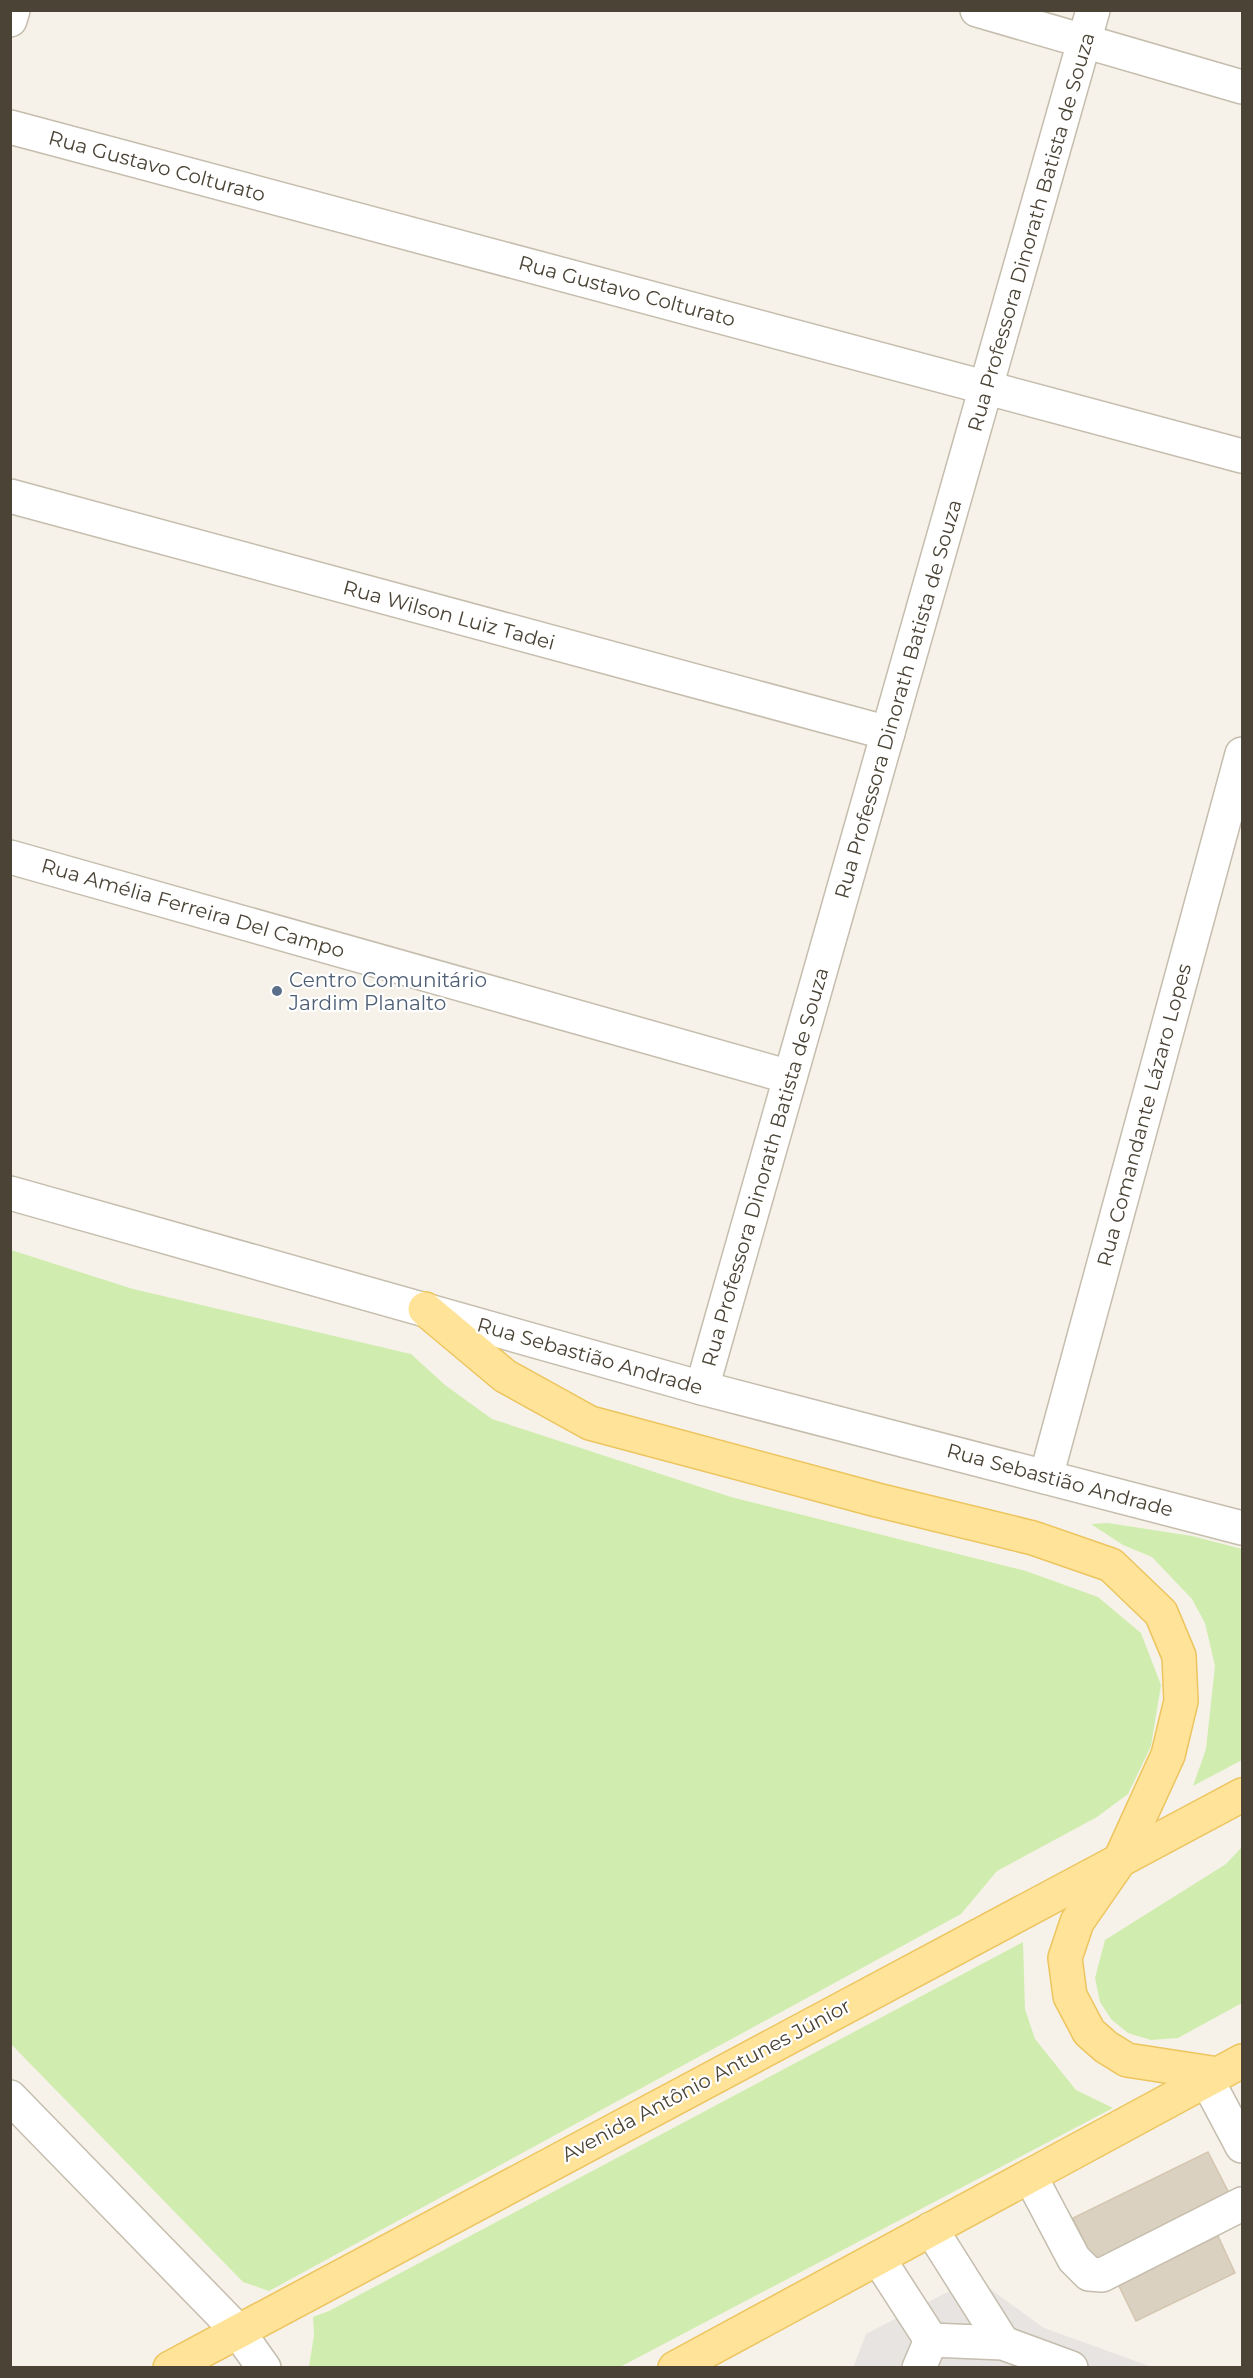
<svg xmlns="http://www.w3.org/2000/svg" width="1253" height="2378" viewBox="0 0 1253 2378" font-family="Montserrat,sans-serif">
  <style>
    .green { fill: #d0edaf }
    .parking { fill: #e7e4e1 }
    .building { fill: #dbd1c0; stroke: #d4c6b0; stroke-width: 1.5 }
    .lines { fill: none; stroke-linecap: round; stroke-linejoin: round }
    .minor-casing { stroke: #c5bdad; stroke-width: 36 }
    .major-casing { stroke: #edc55f; stroke-width: 36 }
    .minor { stroke: #fff; stroke-width: 33 }
    .major { stroke: #ffe399; stroke-width: 33 }
    .service-dot { fill: #5c6f8a; stroke: #fff; stroke-width: 2 }
    .labels { text-anchor: middle; stroke-width: 4.5; stroke-linejoin: round; paint-order: stroke }
    .street-label { font-size: 20px; fill: #4a4336; stroke: #fff }
    .service-label { font-size: 20px; fill: #4e5e75; stroke: #fff; text-anchor: start }
  </style>
  <rect width="100%" height="100%" fill="#f6f2e9"/>
  <!-- green -->
  <g class="green">
    <polygon points="11,1250 133,1289 411,1354 445,1385 492,1419 731,1497 1026,1571 1098,1597 1141,1633 1161,1685 1151,1746 1128,1794 1097,1817 997,1871 961,1914 269,2291 243,2282 11,2044"/>
    <polygon points="1108,1523 1192,1536 1242,1549 1242,1760 1193,1786 1206,1749 1215,1666 1205,1623 1192,1599 1152,1557 1123,1545 1091,1524"/>
    <polygon points="1242,1847 1242,2003 1178,2038 1151,2040 1128,2033 1111,2019 1100,2002 1095,1978 1105,1940 1226,1864"/>
    <polygon points="1023,1942 1025,2009 1035,2039 1076,2090 1113,2108 620,2367 309,2367 314,2335 313,2317 329,2311"/>
  </g>
  <!-- parking -->
  <polygon class="parking" points="975,2278 1044,2328 1152,2367 853,2368 866,2334"/>
  <!-- building -->
  <g class="building">
    <polygon points="1208,2152 1231,2197 1095,2264 1073,2218"/>
    <polygon points="1218,2236 1235,2273 1136,2321 1118,2284"/>
  </g>
  <g class="lines">
    <!-- minor casing -->
    <g class="minor-casing">
      <g id="minor">
        <polyline points="977,10 1242,87"/>
        <polyline points="10,20 13,10"/>
        <polyline points="10,127 1242,456"/>
        <polyline points="10,496 888,733"/>
        <polyline points="10,857 790,1077"/>
        <polyline points="10,1193 702,1388 1242,1528"/>
        <polyline points="702,1388 1093,10"/>
        <polyline points="1046,1477 1242,754"/>
        <polyline points="1207,2080 1242,2146"/>
        <polyline points="10,2097 237,2330 264,2368"/>
        <polyline points="1030,2176 1074,2259 1089,2274 1102,2275 1242,2204"/>
        <polyline points="931,2229 1003,2343"/>
        <polyline points="878,2258 931,2340"/>
        <polyline points="931,2340 1003,2343 1071,2368"/>
        <polyline points="919,2368 931,2340"/>
      </g>
    </g>
    <!-- major casing -->
    <g class="major-casing">
      <g id="major">
        <polyline points="425,1309 505,1376 590,1423 877,1500 1033,1538 1111,1565 1161,1613 1179,1656 1181,1701 1168,1755 1120,1860 1077,1922 1065,1958 1070,1996 1089,2032 1106,2047 1127,2060 1218,2074"/>
        <polyline points="170,2368 1242,1795"/>
        <polyline points="675,2368 1242,2061"/>
      </g>
    </g>
    <!-- minor -->
    <use href="#minor" class="minor"/>
    <!-- major -->
    <use href="#major" class="major"/>
  </g>
  <!-- markers -->
  <circle class="service-dot" cx="277" cy="991" r="6"/>
  <g class="labels">
    <!-- street labels -->
    <g class="street-label">
      <text transform="translate(157 166) rotate(15)" y="7">Rua Gustavo Colturato</text>
      <text transform="translate(1031 232) rotate(-74)" y="7">Rua Professora Dinorath Batista de Souza</text>
      <text transform="translate(627 291) rotate(15)" y="7">Rua Gustavo Colturato</text>
      <text transform="translate(449 615) rotate(15)" y="7">Rua Wilson Luiz Tadei</text>
      <text transform="translate(898 699) rotate(-74)" y="7">Rua Professora Dinorath Batista de Souza</text>
      <text transform="translate(193 908) rotate(16)" y="7">Rua Amélia Ferreira Del Campo</text>
      <text transform="translate(1144 1115) rotate(-75)" y="7">Rua Comandante Lázaro Lopes</text>
      <text transform="translate(765 1167) rotate(-74)" y="7">Rua Professora Dinorath Batista de Souza</text>
      <text transform="translate(590 1356) rotate(16)" y="7">Rua Sebastião Andrade</text>
      <text transform="translate(1060 1480) rotate(15)" y="7">Rua Sebastião Andrade</text>
      <text transform="translate(706 2080) rotate(-28)" y="7">Avenida Antônio Antunes Júnior</text>
    </g>
    <!-- service labels -->
    <g class="service-label">
      <text x="289" y="987">Centro Comunitário<tspan x="289" dy="23">Jardim Planalto</tspan></text>
    </g>
  </g>
  <!-- border -->
  <rect width="1253" height="2378" fill="none" stroke="#4a4336" stroke-width="24"/>
</svg>
